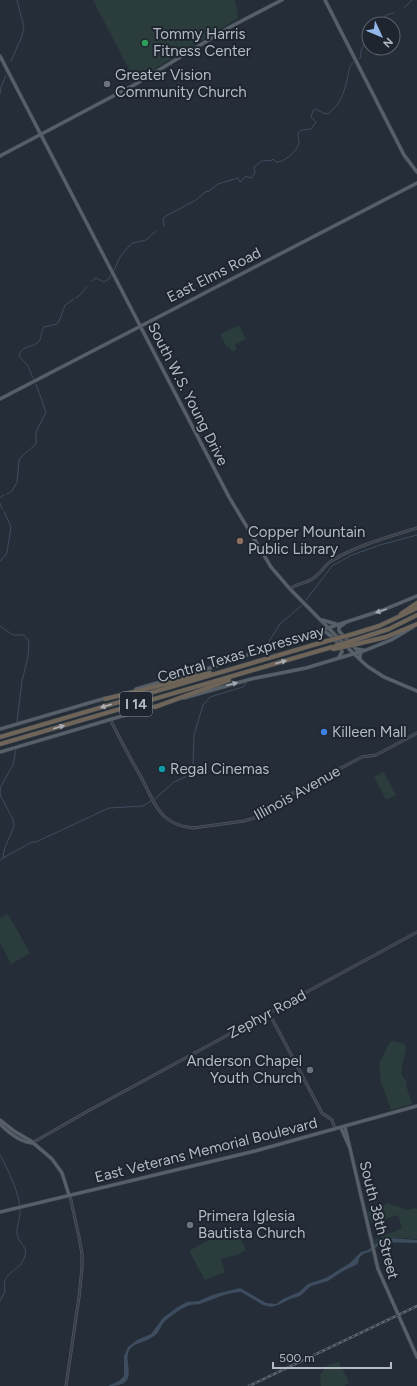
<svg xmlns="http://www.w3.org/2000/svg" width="417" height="1386" viewBox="0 0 417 1386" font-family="Figtree,sans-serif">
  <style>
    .green { fill: #2a3c3b }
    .water { fill: #3d4c5f }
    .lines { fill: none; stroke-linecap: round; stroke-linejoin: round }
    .stream { stroke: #3d4c5f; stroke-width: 1 }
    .minor-casing { stroke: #575e67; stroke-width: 3 }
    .major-casing { stroke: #424952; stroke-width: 4 }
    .highway-casing { stroke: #444b54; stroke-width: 5 }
    .minor { stroke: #394049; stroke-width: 2 }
    .major { stroke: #575f69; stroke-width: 3 }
    .highway { stroke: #6e6457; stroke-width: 4 }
    .rail-casing { stroke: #5b646f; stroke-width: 2.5 }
    .rail { stroke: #1e252e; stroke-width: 1; stroke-dasharray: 3; stroke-linecap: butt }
    .highway-bridge-casing { stroke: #444b54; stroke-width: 5; stroke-linecap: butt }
    .highway-bridge { stroke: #6e6457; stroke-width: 4 }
    .oneway { fill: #a1a9b3 }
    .oneway2 { fill: #aaaeb4 }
    .leisure-dot { fill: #2e9e5b; stroke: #1e252e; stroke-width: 1.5 }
    .worship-dot { fill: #6b7280; stroke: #1e252e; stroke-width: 1.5 }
    .education-dot { fill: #8d6e63; stroke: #1e252e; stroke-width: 1.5 }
    .shop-dot { fill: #3f7fe0; stroke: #1e252e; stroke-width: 1.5 }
    .culture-dot { fill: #0f9aa8; stroke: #1e252e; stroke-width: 1.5 }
    .labels { text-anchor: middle; stroke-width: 4; stroke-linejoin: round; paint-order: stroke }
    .shield { fill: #1e252e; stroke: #878e98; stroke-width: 1 }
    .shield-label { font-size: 14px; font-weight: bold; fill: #b4bbc5 }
    .poi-label { font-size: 15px; fill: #b4bbc5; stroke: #1e252e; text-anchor: start }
    .street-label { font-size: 15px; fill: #b4bbc5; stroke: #1e252e }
  </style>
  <rect width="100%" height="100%" fill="#252e38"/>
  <!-- green -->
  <g class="green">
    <polygon points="93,0 234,0 236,4 238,18 135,81"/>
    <polygon points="239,325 246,339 235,345 237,349 232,352 229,347 227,348 220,334"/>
    <polygon points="384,772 396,795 386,800 374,777"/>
    <polygon points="8,914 30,953 11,964 0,943 0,918"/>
    <path d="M393,1041L404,1044L406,1048C405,1059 396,1074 407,1081L406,1085L412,1104L391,1110L381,1082L379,1064L390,1042Z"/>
    <path d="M387,1203L407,1210L416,1208L417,1209V1239C402,1239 388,1235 375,1244L374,1240L402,1228L398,1215L371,1223L367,1212Z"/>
    <polygon points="234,1226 246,1250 236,1255 221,1259 225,1272 205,1280 189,1251"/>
    <polygon points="339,1362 349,1382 348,1384 344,1386 321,1386 320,1376 326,1366"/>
  </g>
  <!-- water -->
  <path class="water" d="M388,1238L417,1240V1243L382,1242L372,1251L363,1254L359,1258L358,1263L356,1265L343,1271L328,1281L311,1286L300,1296L290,1299L278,1305L271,1307L263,1305L241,1292C224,1293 215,1299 200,1304C197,1305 194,1304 191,1305C182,1307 171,1316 165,1321C160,1326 160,1332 154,1336C147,1342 136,1342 130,1349C121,1362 143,1386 108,1386L119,1381L124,1376V1356L128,1347L137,1340L151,1334L163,1318L176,1308L187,1302L199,1301L212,1295L240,1288L266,1303L276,1304L283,1299L299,1292L308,1284L326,1278L350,1263L361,1252L368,1250L381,1240Z"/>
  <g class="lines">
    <!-- stream -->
    <g class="stream">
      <polyline points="404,8 412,0"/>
      <polyline points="382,24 386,15 394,13"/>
      <path d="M359,59L361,57C360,50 362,44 369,43"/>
      <polyline points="11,61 22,36 24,27 17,0"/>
      <polyline points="0,94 1,87 6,75"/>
      <path d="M164,226V223L163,219L164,217L196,200L205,192L209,191L218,184L238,178L240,182L246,176L251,178L255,173L254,167L263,160L271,161L273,159L276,162C284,163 297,151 299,143C299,140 298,137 298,133L301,130L311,129L316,122L311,117L313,111L316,109L323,113L328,114C340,104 343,96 347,80C349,72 348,68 353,62"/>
      <polyline points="114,270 120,257 129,246 133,243 146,240 156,231"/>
      <polyline points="92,281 96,278 104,282 109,279 111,275"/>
      <polyline points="76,298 81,294 87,286"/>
      <path d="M33,378L28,366L19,356C21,344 34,349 40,340C41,338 41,332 44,327L57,324L60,319L65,305L74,299"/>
      <polyline points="7,494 12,491 17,482 19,460 22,456 36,444 36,432 46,412 36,384"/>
      <polyline points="0,498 4,495"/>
      <polyline points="0,503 2,509"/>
      <polyline points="0,561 5,556 7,552 11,527 4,511"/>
      <polyline points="306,600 332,566 352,555 380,545 417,535"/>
      <polyline points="0,626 13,635 24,635 29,641 28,657 22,681 17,722"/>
      <polyline points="268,643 280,624 302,605"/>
      <polyline points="155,799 174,782 185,777 193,767 194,735 203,705 210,697 243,687 246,683"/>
      <polyline points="3,858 32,842 36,842 109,808 143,806 151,801"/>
      <polyline points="0,860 3,858 4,850 14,826 13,819 1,797 0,792 1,786 13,765 16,749"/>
      <path d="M0,1155C9,1172 20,1193 20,1212C20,1219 16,1227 17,1234C18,1243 28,1246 25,1256C20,1273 0,1271 5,1291L0,1301"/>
    </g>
    <!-- minor casing -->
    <g class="minor-casing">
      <g id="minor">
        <path d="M290,589C297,583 305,584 312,579C321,574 324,565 333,560C358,545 389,537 417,528"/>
        <path d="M110,719C120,739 130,758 141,777C148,790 154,807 165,817C173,824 183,827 193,828L244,821L254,818L278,801L362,757L376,755L417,733"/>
        <polyline points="269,1013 322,1113 332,1120 335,1128"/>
        <polyline points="32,1143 88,1111 417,932"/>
        <polyline points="66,1386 79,1297 82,1268 82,1254 79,1237 70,1196"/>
      </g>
    </g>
    <!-- major casing -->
    <g class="major-casing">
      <g id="major">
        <polyline points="325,0 404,155 417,172"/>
        <polyline points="0,56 229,497 271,567 290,589 353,653 367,666 384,677 417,691"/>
        <polyline points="0,156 134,85 230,27 282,0"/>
        <polyline points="0,399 417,183"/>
        <polyline points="322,620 336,624"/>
        <polyline points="344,624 339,627 339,631 356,649 363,650 360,654 360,659"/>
        <path d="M321,630C328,632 341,644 342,652L339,657"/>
        <polyline points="136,689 210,668 297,638 383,610 417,596"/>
        <polyline points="184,698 251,679 306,668 366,650 391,640 413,627"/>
        <polyline points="0,729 106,698"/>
        <polyline points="0,752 156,706"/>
        <polyline points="0,1120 14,1131 31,1141 52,1159 62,1173 69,1195"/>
        <path d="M0,1124C8,1132 21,1142 32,1143"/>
        <polyline points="345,1127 378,1269 417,1357"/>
        <polyline points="341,1128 349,1146"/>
        <polyline points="0,1212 255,1151 417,1106"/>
      </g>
    </g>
    <!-- highway casing -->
    <g class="highway-casing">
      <g id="highway">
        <polyline points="401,614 417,603"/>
        <polyline points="350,635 379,626 417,608"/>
        <polyline points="355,640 389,629 417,615"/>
        <polyline points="357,644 386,637 417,624"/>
        <polyline points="105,699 210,673"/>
        <polyline points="155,707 229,680"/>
        <polyline points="0,737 327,641"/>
        <polyline points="0,744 332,647"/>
      </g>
    </g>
    <!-- minor -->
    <use href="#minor" class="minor"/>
    <!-- major -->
    <use href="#major" class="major"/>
    <!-- highway -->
    <use href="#highway" class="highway"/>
    <!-- rail casing -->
    <g class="rail-casing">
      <polyline id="rail" points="249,1386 417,1306"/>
    </g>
    <!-- rail -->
    <use href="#rail" class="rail"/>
    <!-- highway-bridge casing -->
    <g class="highway-bridge-casing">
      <g id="highway-bridge">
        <polyline points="327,641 350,635"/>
        <polyline points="335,646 355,640"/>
        <polyline points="333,649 357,644"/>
      </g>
    </g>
    <!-- highway-bridge -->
    <use href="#highway-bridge" class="highway-bridge"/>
  </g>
  <!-- one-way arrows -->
  <defs><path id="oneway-solid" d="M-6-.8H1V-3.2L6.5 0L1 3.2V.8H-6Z"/></defs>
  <g class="oneway">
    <use href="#oneway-solid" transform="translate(381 611) rotate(161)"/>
    <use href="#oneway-solid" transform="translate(232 684) rotate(-15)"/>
  </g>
  <g class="oneway2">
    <use href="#oneway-solid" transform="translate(281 662) rotate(-16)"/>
    <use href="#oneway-solid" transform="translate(106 706) rotate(164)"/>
    <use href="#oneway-solid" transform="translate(59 727) rotate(-16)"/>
  </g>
  <!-- markers -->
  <circle class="leisure-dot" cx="145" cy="43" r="4"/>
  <g class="worship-dot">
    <circle cx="107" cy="84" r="4"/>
    <circle cx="310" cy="1070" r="4"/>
    <circle cx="190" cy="1225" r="4"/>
  </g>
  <circle class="education-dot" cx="240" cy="541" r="4"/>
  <circle class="shop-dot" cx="324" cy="732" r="4"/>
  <circle class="culture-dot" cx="162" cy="769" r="4"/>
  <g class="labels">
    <!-- shield labels -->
    <rect class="shield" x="120" y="692" width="32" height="24" rx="3"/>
    <g class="shield-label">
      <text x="136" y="709">I 14</text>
    </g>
    <!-- poi labels -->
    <g class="poi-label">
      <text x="153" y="39">Tommy Harris<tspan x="153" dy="17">Fitness Center</tspan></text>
      <text x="115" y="80">Greater Vision<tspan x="115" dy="17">Community Church</tspan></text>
      <text x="248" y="537">Copper Mountain<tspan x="248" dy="17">Public Library</tspan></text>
      <text x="332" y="737">Killeen Mall</text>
      <text x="170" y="774">Regal Cinemas</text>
      <text x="302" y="1066" text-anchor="end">Anderson Chapel<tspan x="302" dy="17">Youth Church</tspan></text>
      <text x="198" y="1221">Primera Iglesia<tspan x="198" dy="17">Bautista Church</tspan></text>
    </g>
    <!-- street labels -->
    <g class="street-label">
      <text transform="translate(214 275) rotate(-27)" y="5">East Elms Road</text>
      <text transform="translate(188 394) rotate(63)" y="5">South W.S. Young Drive</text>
      <text transform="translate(241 654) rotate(-16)" y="5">Central Texas Expressway</text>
      <text transform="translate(297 793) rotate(-29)" y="5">Illinois Avenue</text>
      <text transform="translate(267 1014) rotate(-28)" y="5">Zephyr Road</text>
      <text transform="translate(206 1150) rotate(-14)" y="5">East Veterans Memorial Boulevard</text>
      <text transform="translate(379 1220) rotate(76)" y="5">South 38th Street</text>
    </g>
  </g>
  <!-- north arrow -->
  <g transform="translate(381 36) rotate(134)"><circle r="19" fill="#1e252e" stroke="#5a616a"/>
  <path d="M0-3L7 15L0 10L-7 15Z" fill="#94b7ea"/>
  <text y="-6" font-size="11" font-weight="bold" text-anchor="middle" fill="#b4bbc5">N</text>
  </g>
  <!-- scale -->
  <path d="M273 1362v6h118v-6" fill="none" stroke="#b4bbc5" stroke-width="2"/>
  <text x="279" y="1362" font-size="12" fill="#b4bbc5" stroke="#1e252e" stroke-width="3" paint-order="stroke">500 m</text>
</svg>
